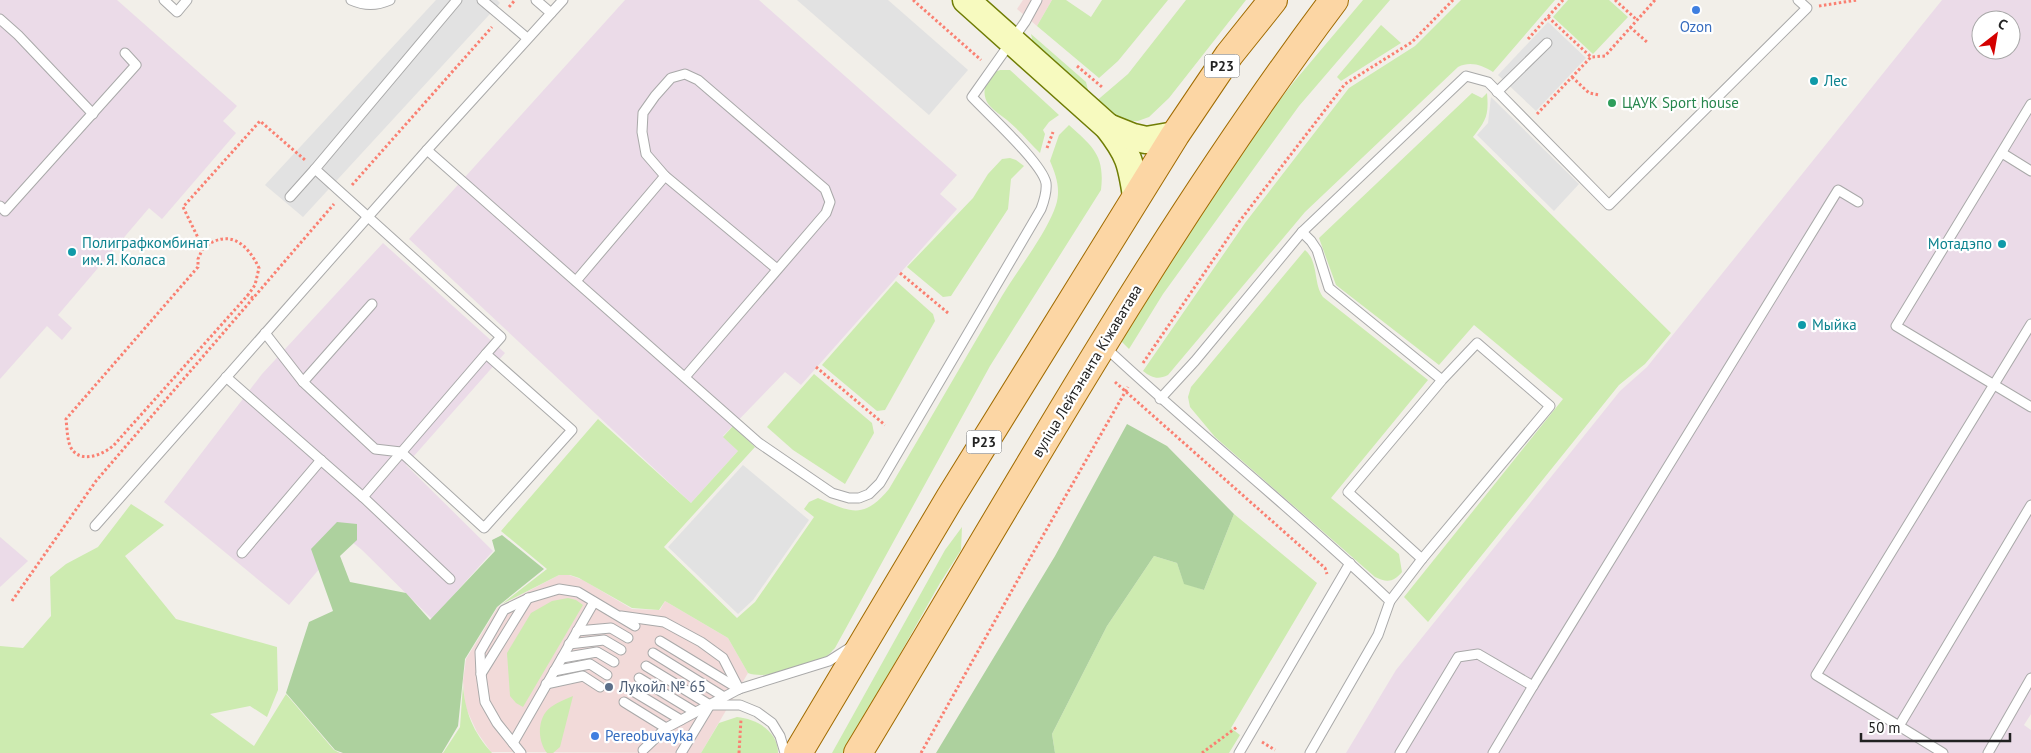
<svg xmlns="http://www.w3.org/2000/svg" width="2031" height="753" viewBox="0 0 2031 753" font-family="'PT Sans',sans-serif">
  <style>
    .commercial { fill: #f2dad9 }
    .industrial { fill: #ebdbe8; fill-rule: evenodd }
    .grass { fill: #cdebb0 }
    .forest { fill: #add19e }
    .parking { fill: #e2e2e2 }
    .lines { fill: none; stroke-linecap: round; stroke-linejoin: round }
    .lane-casing { stroke: #a9a9a9; stroke-width: 11 }
    .secondary-casing { stroke: #707d05; stroke-width: 29 }
    .primary-casing { stroke: #a06b00; stroke-width: 30 }
    .path { stroke: #fa8072; stroke-width: 3; stroke-dasharray: 2.5 2.5; stroke-linecap: butt }
    .lane { stroke: #fff; stroke-width: 9 }
    .secondary { stroke: #f7fabf; stroke-width: 26 }
    .primary { stroke: #fcd6a4; stroke-width: 28 }
    .shop-dot { fill: #3f7fe0; stroke: #fff; stroke-width: 2 }
    .culture-dot { fill: #0f9aa8; stroke: #fff; stroke-width: 2 }
    .leisure-dot { fill: #2e9e5b; stroke: #fff; stroke-width: 2 }
    .service-dot { fill: #5c6f8a; stroke: #fff; stroke-width: 2 }
    .labels { text-anchor: middle; stroke-width: 4.5; stroke-linejoin: round; paint-order: stroke }
    .shield { fill: #fff; stroke: #646464; stroke-width: 1 }
    .shield-label { font-size: 14px; font-weight: bold; fill: #222 }
    .shop-label { font-size: 15px; fill: #366cbe; stroke: #fff }
    .culture-label { font-size: 15px; fill: #0d838f; stroke: #fff; text-anchor: start }
    .leisure-label { font-size: 15px; fill: #27864d; stroke: #fff; text-anchor: start }
    .street-label { font-size: 15px; fill: #222; stroke: #fff }
    .service-label { font-size: 15px; fill: #4e5e75; stroke: #fff; text-anchor: start }
  </style>
  <rect width="100%" height="100%" fill="#f2efe9"/>
  <!-- commercial -->
  <g class="commercial">
    <polygon points="1023,0 1052,0 1037,26 1017,9"/>
    <polygon points="559,575 569,575 583,580 632,609 660,610 665,601 728,638 748,673 701,753 491,752 477,732 465,706 463,681 466,659 498,607"/>
  </g>
  <!-- industrial -->
  <g class="industrial">
    <polygon points="0,0 117,0 237,106 223,121 236,133 162,219 149,208 58,315 72,328 62,340 47,326 0,379"/>
    <polygon points="625,0 759,0 957,175 940,194 957,209 801,385 785,372 723,436 738,451 691,503 409,239"/>
    <path d="M1942,0H2031V714L2024,725L2031,730V753H1346L1396,670L1620,391L1647,367ZM1981,20H2011V50H1981Z"/>
    <polygon points="383,243 505,353 406,465 493,551 432,619 362,550 346,537 289,605 164,502 262,374"/>
    <polygon points="0,537 28,561 0,587"/>
  </g>
  <!-- grass -->
  <g class="grass">
    <polygon points="1052,0 1066,0 1091,17 1102,0 1168,0 1118,61 1099,78 1037,26"/>
    <polygon points="1186,0 1246,0 1169,98 1149,117 1138,121 1129,121 1113,117 1094,103 1128,74"/>
    <polygon points="1363,0 1390,0 1299,106 1163,294 1129,349 1121,341 1120,334 1239,152 1293,83"/>
    <path d="M1461,0H1555L1493,72C1482,65 1470,61 1458,67L1305,212L1168,375C1158,380 1152,378 1143,371L1245,223L1349,88L1415,46Z"/>
    <polygon points="1568,0 1609,0 1628,17 1593,54 1553,17"/>
    <polygon points="1381,25 1401,43 1341,81 1337,77"/>
    <polygon points="1031,34 1086,82 1088,90 1083,95 1034,48"/>
    <path d="M1000,70H1010L1059,115L1049,122L1043,130L1045,134L1040,153C1029,142 1019,130 1007,120C1001,115 994,111 989,105C979,93 987,74 1000,70Z"/>
    <path d="M1472,93L1482,98L1487,93C1489,116 1486,120 1473,137L1671,333L1645,364L1619,385L1428,622L1404,597L1563,399L1474,325L1439,365L1336,285L1319,238Z"/>
    <path d="M1069,125C1093,147 1105,155 1101,190L990,366L835,648C832,651 828,656 824,658C807,667 766,680 748,673L728,638L665,601L659,610L632,608L579,578L570,575H559L502,604L547,569L501,531L598,419L691,503L738,451L723,437L733,426L755,447L664,547L737,618L755,602L814,517L804,509L809,502L818,498C851,512 863,520 889,489C927,425 964,360 1002,296C1018,269 1047,233 1056,205C1061,189 1056,175 1050,161L1059,135Z"/>
    <polygon points="1010,158 1016,160 1024,166 1011,179 1008,209 951,296 943,297 907,267 973,198 988,174 1002,159"/>
    <path d="M1305,250C1319,262 1313,283 1323,297L1428,380L1331,498L1399,554L1402,572C1394,582 1387,583 1375,577L1215,437L1190,407L1188,397L1191,387Z"/>
    <polygon points="896,281 933,314 935,321 885,410 877,411 822,365"/>
    <polygon points="814,374 872,423 874,433 845,484 793,450 767,427"/>
    <polygon points="131,504 164,525 125,556 176,619 277,647 278,690 267,717 250,706 210,714 254,746 286,694 334,750 340,753 0,753 0,646 23,648 51,616 50,577 66,564 98,547"/>
    <polygon points="1234,514 1317,583 1231,728 1240,735 1229,753 1055,753 1052,734 1107,626 1154,556 1177,563 1184,583 1204,590"/>
    <polygon points="962,527 961,550 940,583 844,753 832,753 945,550"/>
    <polygon points="568,598 576,600 583,605 523,707 516,703 510,696 507,653 531,613 552,601"/>
    <path d="M463,685C465,712 473,732 492,753H443L460,727Z"/>
    <path d="M573,696L560,747L553,753H547C537,740 537,717 551,707C558,702 566,699 573,696Z"/>
    <path d="M737,717C757,719 778,731 778,753H701L719,723Z"/>
  </g>
  <!-- forest -->
  <g class="forest">
    <polygon points="1127,424 1167,446 1234,514 1204,590 1184,584 1177,563 1154,556 1107,626 1052,734 1055,753 936,753 1055,556"/>
    <polygon points="337,522 357,524 357,540 340,556 350,582 406,593 430,620 495,551 492,540 502,535 544,569 497,607 465,659 458,726 442,753 343,753 335,750 286,693 309,622 333,611 311,549"/>
  </g>
  <!-- parking -->
  <g class="parking">
    <polygon points="436,0 497,0 500,3 303,217 265,185"/>
    <polygon points="797,0 888,0 968,70 929,115"/>
    <polygon points="1548,22 1586,58 1536,111 1498,75"/>
    <polygon points="1491,97 1579,184 1554,211 1477,135 1488,123"/>
    <polygon points="743,465 809,520 753,600 738,614 668,547"/>
  </g>
  <g class="lines">
    <!-- lane casing -->
    <g class="lane-casing">
      <g id="lane">
        <polyline points="164,0 177,12 187,0"/>
        <path d="M351,0C365,6 376,6 390,0"/>
        <polyline points="482,0 527,38"/>
        <polyline points="536,0 551,13"/>
        <polyline points="0,19 18,35 93,114"/>
        <polyline points="1497,92 1547,43"/>
        <polyline points="2031,104 1896,326 2031,407"/>
        <path d="M427,150L759,443L832,493L849,498H859L869,494L880,483L1041,209C1044,201 1047,191 1046,183C1042,163 987,113 972,97L1025,22L1037,0"/>
        <polyline points="2002,153 2031,171"/>
        <polyline points="290,197 315,169"/>
        <polyline points="0,206 5,211 136,65 125,53"/>
        <polyline points="1302,232 1311,241 1317,250 1329,288 1442,380 1348,492 1422,559 1550,406 1477,343 1442,380"/>
        <polyline points="576,281 665,176"/>
        <polyline points="265,333 303,382 375,449 401,452 484,528 572,430 486,354 501,337 315,169 457,0"/>
        <path d="M1105,347C1198,434 1298,513 1390,601L1378,635L1310,753"/>
        <polyline points="226,377 363,497 450,579"/>
        <polyline points="685,377 826,213 830,202 825,189 698,80 685,74 671,78 655,96 643,113 642,132 646,154 665,176 777,269"/>
        <polyline points="303,382 372,304"/>
        <polyline points="1160,399 1195,361 1302,232 1466,76 1488,82 1609,205 1807,8 1798,0"/>
        <polyline points="363,497 486,354"/>
        <polyline points="95,526 427,150 563,0"/>
        <polyline points="242,553 321,460"/>
        <polyline points="1390,601 1422,559"/>
        <polyline points="621,616 664,622 701,642 723,658 739,689"/>
        <polyline points="577,631 611,628 628,638"/>
        <polyline points="660,641 739,689"/>
        <polyline points="569,644 604,640 621,650"/>
        <polyline points="653,653 724,697"/>
        <polyline points="562,658 597,652 614,662"/>
        <polyline points="646,666 710,705 740,705 757,712 772,723 780,736 785,753"/>
        <polyline points="554,671 590,664 607,675"/>
        <polyline points="481,674 528,598"/>
        <polyline points="639,678 695,712"/>
        <polyline points="546,684 583,676 600,687"/>
        <polyline points="1533,686 1838,190 1858,202"/>
        <polyline points="631,690 681,720"/>
        <polyline points="624,702 666,728"/>
        <polyline points="1899,726 2031,505"/>
        <polyline points="513,743 594,602"/>
        <polyline points="643,750 666,728 739,689 829,661 851,647"/>
        <polyline points="521,753 497,723 485,702 481,674 480,652 504,610 529,598 559,589 578,592 635,626"/>
        <polyline points="681,753 710,705"/>
        <polyline points="1239,753 1350,563"/>
        <polyline points="1400,753 1458,657 1478,654 1533,686 1493,753"/>
        <polyline points="1943,753 1816,675 2031,324"/>
        <polyline points="1988,753 2031,678"/>
      </g>
    </g>
    <!-- secondary casing -->
    <g class="secondary-casing">
      <g id="secondary">
        <path d="M966,0L1108,127C1129,154 1131,163 1136,196"/>
        <polyline points="1108,127 1133,137 1146,140 1175,135"/>
      </g>
    </g>
    <!-- primary casing -->
    <g class="primary-casing">
      <g id="primary">
        <polyline points="798,753 950,498 1175,135 1229,55 1273,0"/>
        <path d="M858,753C1012,499 1155,238 1334,0"/>
      </g>
    </g>
    <!-- path -->
    <g class="path">
      <polyline points="913,0 981,60"/>
      <polyline points="1615,0 1637,20"/>
      <polyline points="1819,6 1857,0"/>
      <polyline points="509,7 515,0"/>
      <polyline points="1548,17 1591,57"/>
      <polyline points="1630,27 1648,43"/>
      <polyline points="1528,39 1563,0"/>
      <polyline points="1077,66 1102,87"/>
      <polyline points="1572,77 1589,93 1599,95"/>
      <polyline points="1537,114 1591,57 1605,56 1655,0"/>
      <polyline points="1047,148 1053,132"/>
      <polyline points="352,185 492,27"/>
      <path d="M203,248L198,259V267L66,419C67,428 67,437 70,446C79,465 103,455 114,445L248,295"/>
      <polyline points="900,273 948,313"/>
      <path d="M253,298L248,295L255,285L259,268C247,243 229,228 203,248L183,207L260,121L305,160"/>
      <polyline points="1143,363 1239,222 1345,84 1412,42 1453,0"/>
      <polyline points="816,367 885,425"/>
      <polyline points="1115,382 1325,568 1327,574"/>
      <polyline points="12,601 96,481 334,204"/>
      <polyline points="1262,742 1275,750"/>
      <polyline points="739,753 741,719"/>
      <polyline points="921,753 1029,560 1128,387"/>
      <polyline points="1202,753 1237,727"/>
    </g>
    <!-- lane -->
    <use href="#lane" class="lane"/>
    <!-- secondary -->
    <use href="#secondary" class="secondary"/>
    <!-- primary -->
    <use href="#primary" class="primary"/>
  </g>
  <!-- markers -->
  <g class="shop-dot">
    <circle cx="1696" cy="10" r="5"/>
    <circle cx="595" cy="736" r="5"/>
  </g>
  <g class="culture-dot">
    <circle cx="1814" cy="81" r="5"/>
    <circle cx="2002" cy="244" r="5"/>
    <circle cx="72" cy="252" r="5"/>
    <circle cx="1802" cy="325" r="5"/>
  </g>
  <circle class="leisure-dot" cx="1612" cy="103" r="5"/>
  <circle class="service-dot" cx="609" cy="687" r="5"/>
  <g class="labels">
    <!-- shield labels -->
    <g class="shield">
      <rect x="1204.5" y="54.5" width="35" height="23" rx="4"/>
      <rect x="966.5" y="430.5" width="35" height="23" rx="4"/>
    </g>
    <g class="shield-label">
      <text x="1222" y="71">Р23</text>
      <text x="984" y="447">Р23</text>
    </g>
    <!-- shop labels -->
    <g class="shop-label">
      <text x="1696" y="32">Ozon</text>
      <text x="605" y="741" text-anchor="start">Pereobuvayka</text>
    </g>
    <!-- culture labels -->
    <g class="culture-label">
      <text x="1824" y="86">Лес</text>
      <text x="82" y="248">Полиграфкомбинат<tspan x="82" dy="17">им. Я. Коласа</tspan></text>
      <text x="1992" y="249" text-anchor="end">Мотадэпо</text>
      <text x="1812" y="330">Мыйка</text>
    </g>
    <!-- leisure labels -->
    <g class="leisure-label">
      <text x="1622" y="108">ЦАУК Sport house</text>
    </g>
    <!-- street labels -->
    <g class="street-label">
      <text transform="translate(1087 371) rotate(-59)" y="5">вуліца Лейтэнанта Кіжаватава</text>
    </g>
    <!-- service labels -->
    <g class="service-label">
      <text x="619" y="692">Лукойл № 65</text>
    </g>
  </g>
  <!-- north arrow -->
  <g transform="translate(1996 35) rotate(31)"><circle r="24" fill="#ffffff" stroke="#a7a7a7"/>
  <path d="M0-4L9 19L0 12L-9 19Z" fill="#d40000"/>
  <text y="-8" font-size="14" font-weight="bold" text-anchor="middle" fill="#222222">С</text>
  </g>
  <!-- scale -->
  <path d="M1861 733v8h149v-8" fill="none" stroke="#222222" stroke-width="2.5"/>
  <text x="1868" y="733" font-size="15" fill="#222222" stroke="#ffffff" stroke-width="4" paint-order="stroke">50 m</text>
</svg>
